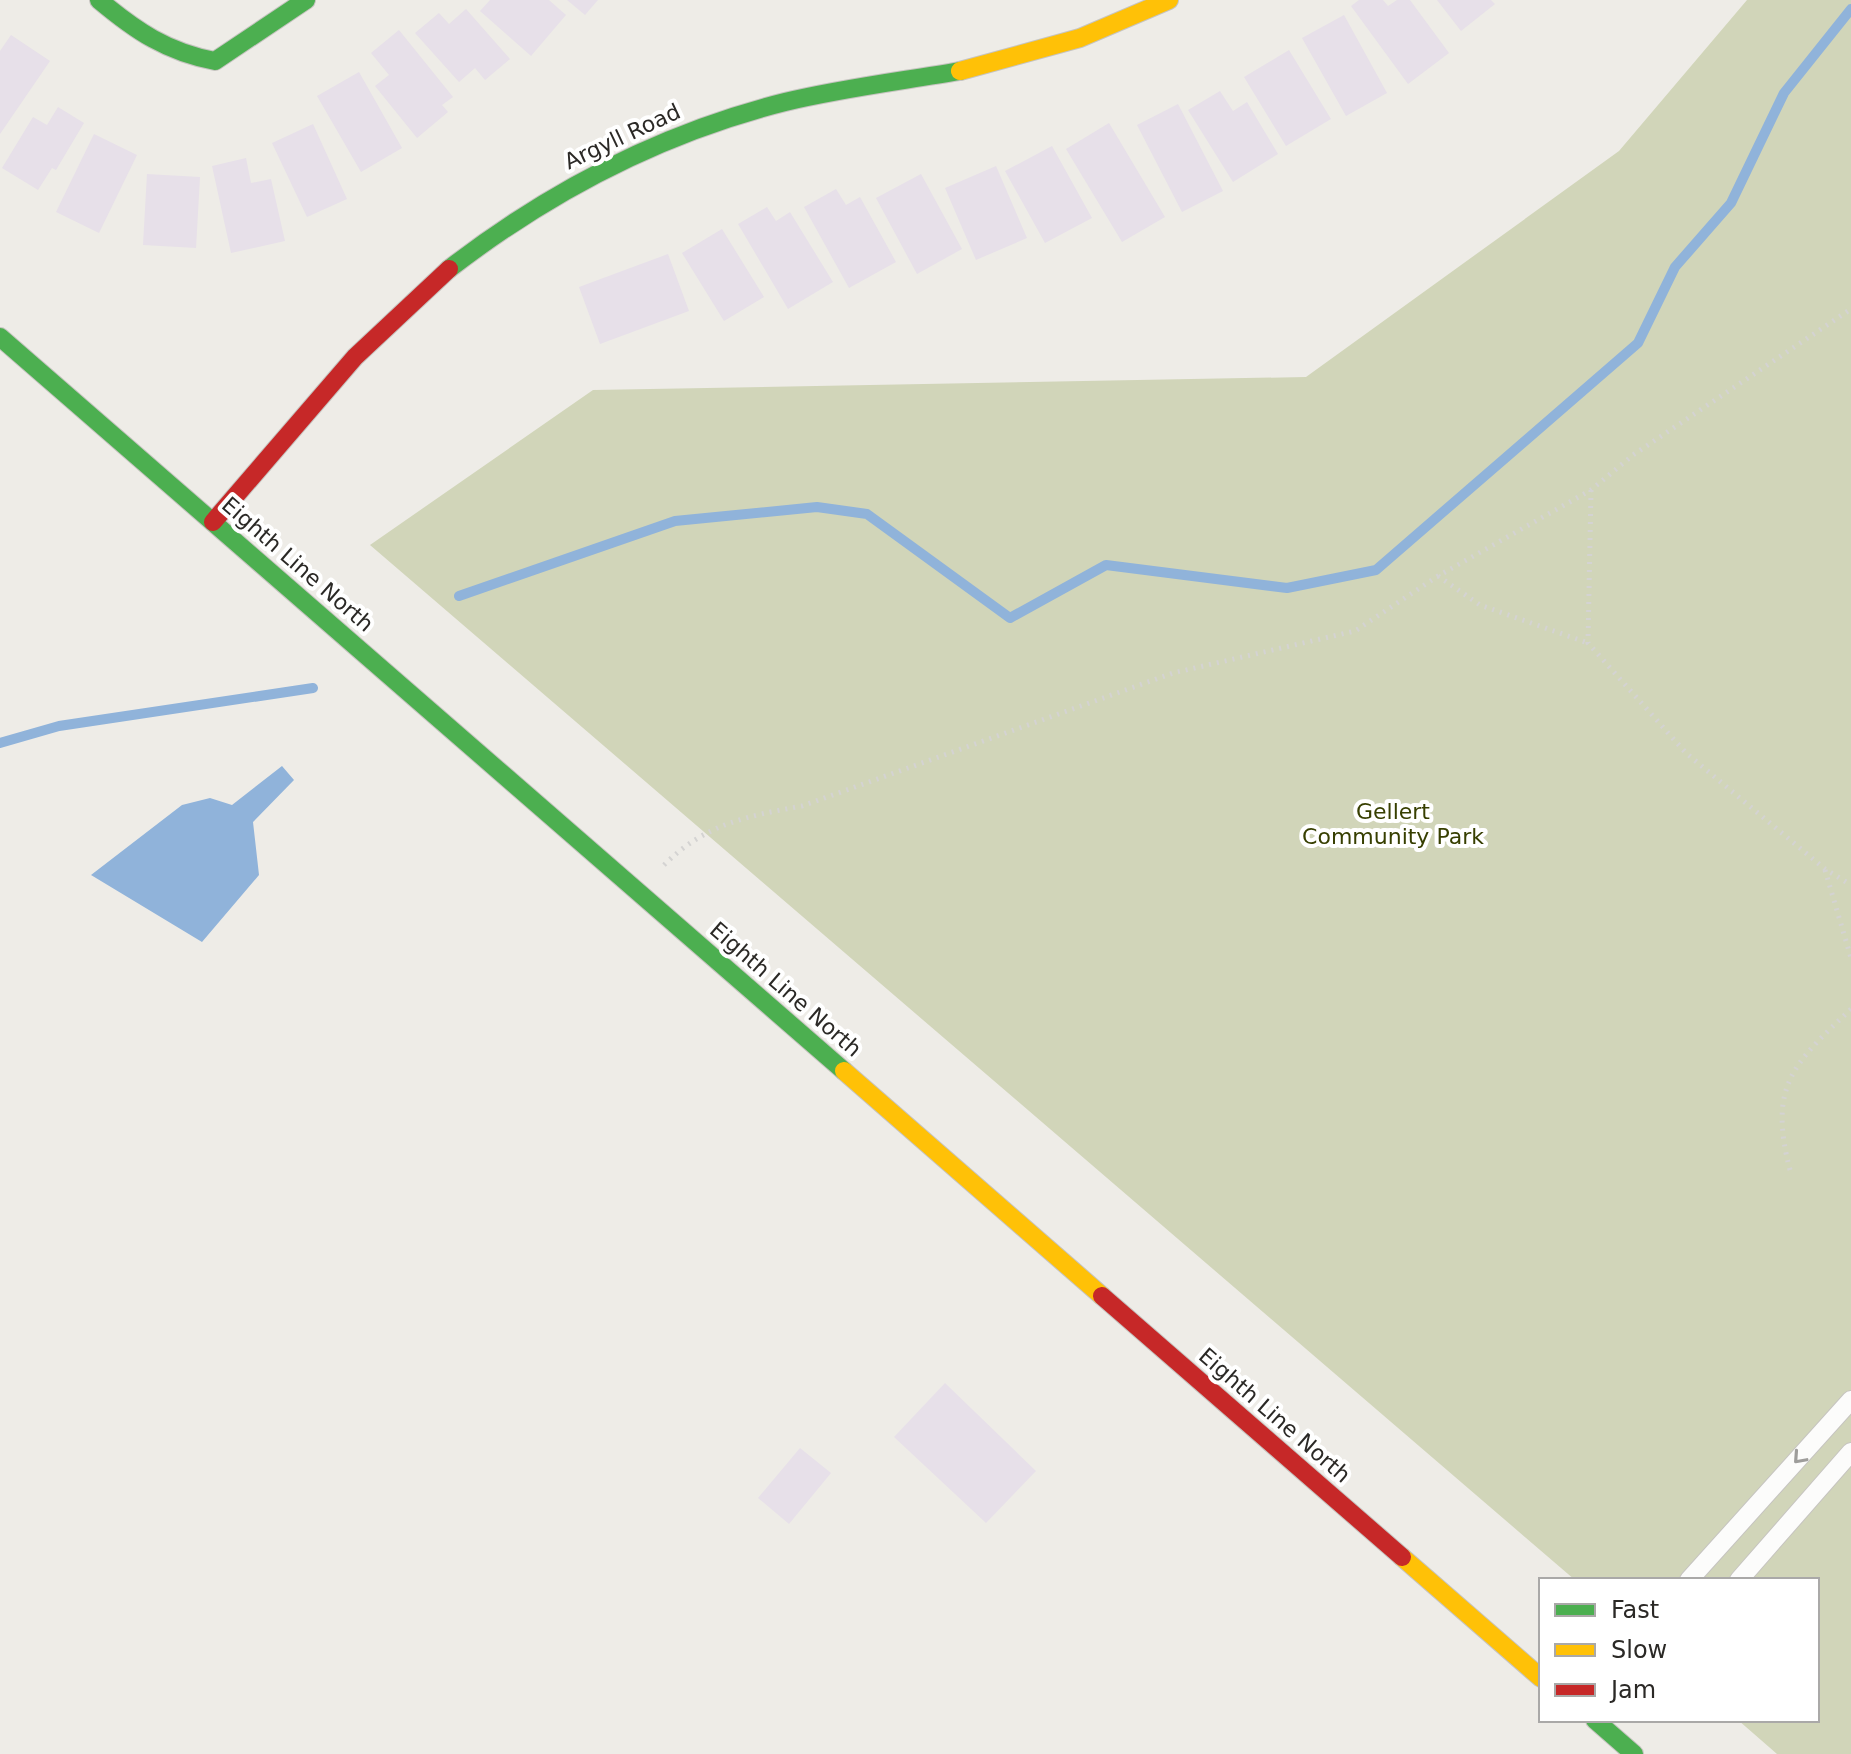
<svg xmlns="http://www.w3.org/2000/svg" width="1851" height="1754" viewBox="0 0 1851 1754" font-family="'DejaVu Sans',sans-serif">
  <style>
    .green { fill: #d1d5b9 }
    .water { fill: #90b3da }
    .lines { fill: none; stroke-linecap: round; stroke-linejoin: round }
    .stream { stroke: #90b3da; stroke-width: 10 }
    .building { fill: #e7e0e9 }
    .lane-casing { stroke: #c6c4c0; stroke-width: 20 }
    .fast-casing { stroke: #c6c4c0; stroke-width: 20 }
    .slow-casing { stroke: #c6c4c0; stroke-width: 20 }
    .jam-casing { stroke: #c6c4c0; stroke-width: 20 }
    .path { stroke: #d4d3d2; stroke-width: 5; stroke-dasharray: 2 6; stroke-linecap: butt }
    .lane { stroke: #fcfcfb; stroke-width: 18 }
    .fast { stroke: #4caf50; stroke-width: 18 }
    .slow { stroke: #ffc107; stroke-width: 18 }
    .jam { stroke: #c62828; stroke-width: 18 }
    .oneway { stroke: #9e9d9b }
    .labels { text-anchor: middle; stroke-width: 8; stroke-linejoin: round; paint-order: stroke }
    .street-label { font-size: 22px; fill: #2b2926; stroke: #fff }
    .park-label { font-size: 22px; fill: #373f01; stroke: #fff }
  </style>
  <rect width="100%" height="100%" fill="#eeece7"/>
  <!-- green -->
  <polygon class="green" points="1747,0 1851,0 1851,1754 1777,1754 1738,1720 1817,1720 1817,1580 1575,1580 370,545 593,390 1306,377 1619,151"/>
  <!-- water -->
  <polygon class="water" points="282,766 294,780 253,822 259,875 202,942 91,875 182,805 210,798 232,805"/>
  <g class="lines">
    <!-- stream -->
    <g class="stream">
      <polyline points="459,596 675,521 817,507 867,514 1010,618 1106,565 1287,588 1376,570 1638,343 1675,267 1731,203 1784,93 1851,9"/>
      <polyline points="0,743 59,726 313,688"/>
    </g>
  </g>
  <!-- building -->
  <g class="building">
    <polygon points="490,0 549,0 566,15 531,56 480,11"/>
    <polygon points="567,0 598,0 585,15"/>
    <polygon points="1359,0 1383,0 1388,6 1397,0 1410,0 1449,53 1408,84 1351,6"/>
    <polygon points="1437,0 1491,0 1495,4 1461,31"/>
    <polygon points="466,9 510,59 485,80 475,68 459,82 415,33 439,13 449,24"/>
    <polygon points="1344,15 1387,93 1346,116 1302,38"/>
    <polygon points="399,30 453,97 442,105 448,112 417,138 375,86 389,75 371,53"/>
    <polygon points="11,35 50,61 0,134 0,51"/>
    <polygon points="1289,50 1331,119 1286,146 1244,77"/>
    <polygon points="359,72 402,148 361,172 317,96"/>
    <polygon points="1220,91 1233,111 1247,102 1278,154 1233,182 1188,110"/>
    <polygon points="1178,104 1223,191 1182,212 1137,125"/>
    <polygon points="58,107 84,123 56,170 52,168 38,190 2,168 33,117 47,125"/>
    <polygon points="1109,123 1165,217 1122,242 1066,149"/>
    <polygon points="313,124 347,199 307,217 272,143"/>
    <polygon points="94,134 137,155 99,233 56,212"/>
    <polygon points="1052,146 1092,218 1045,243 1005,171"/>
    <polygon points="246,158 251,183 271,179 285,241 231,253 212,166"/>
    <polygon points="996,166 1027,238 976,260 945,188"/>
    <polygon points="147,174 200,177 196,248 143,245"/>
    <polygon points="921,174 962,249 917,274 876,198"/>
    <polygon points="836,189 846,205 860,197 896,262 849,288 804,207"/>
    <polygon points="767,207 776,221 790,212 833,282 788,309 738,224"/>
    <polygon points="722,229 764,297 724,321 682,253"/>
    <polygon points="668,254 689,311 600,344 579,287"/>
    <polygon points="945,1383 1036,1471 986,1523 894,1437"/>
    <polygon points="800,1448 831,1473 789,1524 758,1498"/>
  </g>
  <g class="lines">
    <!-- lane casing -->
    <g class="lane-casing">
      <g id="lane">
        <polyline points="1689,1580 1851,1400"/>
        <polyline points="1739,1580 1851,1452"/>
      </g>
    </g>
    <!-- fast casing -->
    <g class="fast-casing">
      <g id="fast">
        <path d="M99,0C136,31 167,52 215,61L306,0"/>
        <path d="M449,269C550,191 661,133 785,102C843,88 902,81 960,71"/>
        <polyline points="0,337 844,1071"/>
        <polyline points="1595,1720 1634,1754"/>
      </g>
    </g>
    <!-- slow casing -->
    <g class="slow-casing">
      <g id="slow">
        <polyline points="960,71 1080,38 1169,0"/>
        <polyline points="844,1071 1102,1296"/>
        <polyline points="1402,1557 1541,1678"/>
      </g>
    </g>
    <!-- jam casing -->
    <g class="jam-casing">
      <g id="jam">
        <polyline points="213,522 355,357 449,269"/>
        <polyline points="1102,1296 1402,1557"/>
      </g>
    </g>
    <!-- path -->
    <g class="path">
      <polyline points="1591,490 1588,643 1686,753 1825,869 1851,885"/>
      <polyline points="1438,576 1480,605 1588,643"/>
      <path d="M664,865C705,824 747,816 802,806L1173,673L1355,631L1438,576L1591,490L1633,455L1851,309"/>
      <polyline points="1825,870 1851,958"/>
      <path d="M1790,1170C1768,1086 1793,1064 1851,1009"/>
    </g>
    <!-- lane -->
    <use href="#lane" class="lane"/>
    <!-- fast -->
    <use href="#fast" class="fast"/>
    <!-- slow -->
    <use href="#slow" class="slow"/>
    <!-- jam -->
    <use href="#jam" class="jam"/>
  </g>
  <!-- one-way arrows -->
  <defs><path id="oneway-chevron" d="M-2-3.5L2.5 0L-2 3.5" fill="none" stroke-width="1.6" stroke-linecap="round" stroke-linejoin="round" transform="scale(2)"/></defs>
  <use class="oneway" href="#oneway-chevron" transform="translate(1799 1458) rotate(132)"/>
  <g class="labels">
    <!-- street labels -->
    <g class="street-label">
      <text transform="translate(622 136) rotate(-25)" y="8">Argyll Road</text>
      <text transform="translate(298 564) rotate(41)" y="8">Eighth Line North</text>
      <text transform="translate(786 989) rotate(41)" y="8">Eighth Line North</text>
      <text transform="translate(1275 1415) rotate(41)" y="8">Eighth Line North</text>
    </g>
    <!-- park labels -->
    <g class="park-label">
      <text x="1393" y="819">Gellert<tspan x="1393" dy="25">Community Park</tspan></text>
    </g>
  </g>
  <!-- legend -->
  <rect x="1539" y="1578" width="280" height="144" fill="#ffffff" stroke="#aaa9a8" stroke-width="2"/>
  <rect x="1555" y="1604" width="40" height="12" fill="#4caf50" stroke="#aaa9a8" stroke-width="2"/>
  <text x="1611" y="1618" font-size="24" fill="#2b2926">Fast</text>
  <rect x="1555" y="1644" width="40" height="12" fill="#ffc107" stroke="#aaa9a8" stroke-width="2"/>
  <text x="1611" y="1658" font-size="24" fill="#2b2926">Slow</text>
  <rect x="1555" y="1684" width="40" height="12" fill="#c62828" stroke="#aaa9a8" stroke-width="2"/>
  <text x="1611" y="1698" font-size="24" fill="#2b2926">Jam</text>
</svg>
